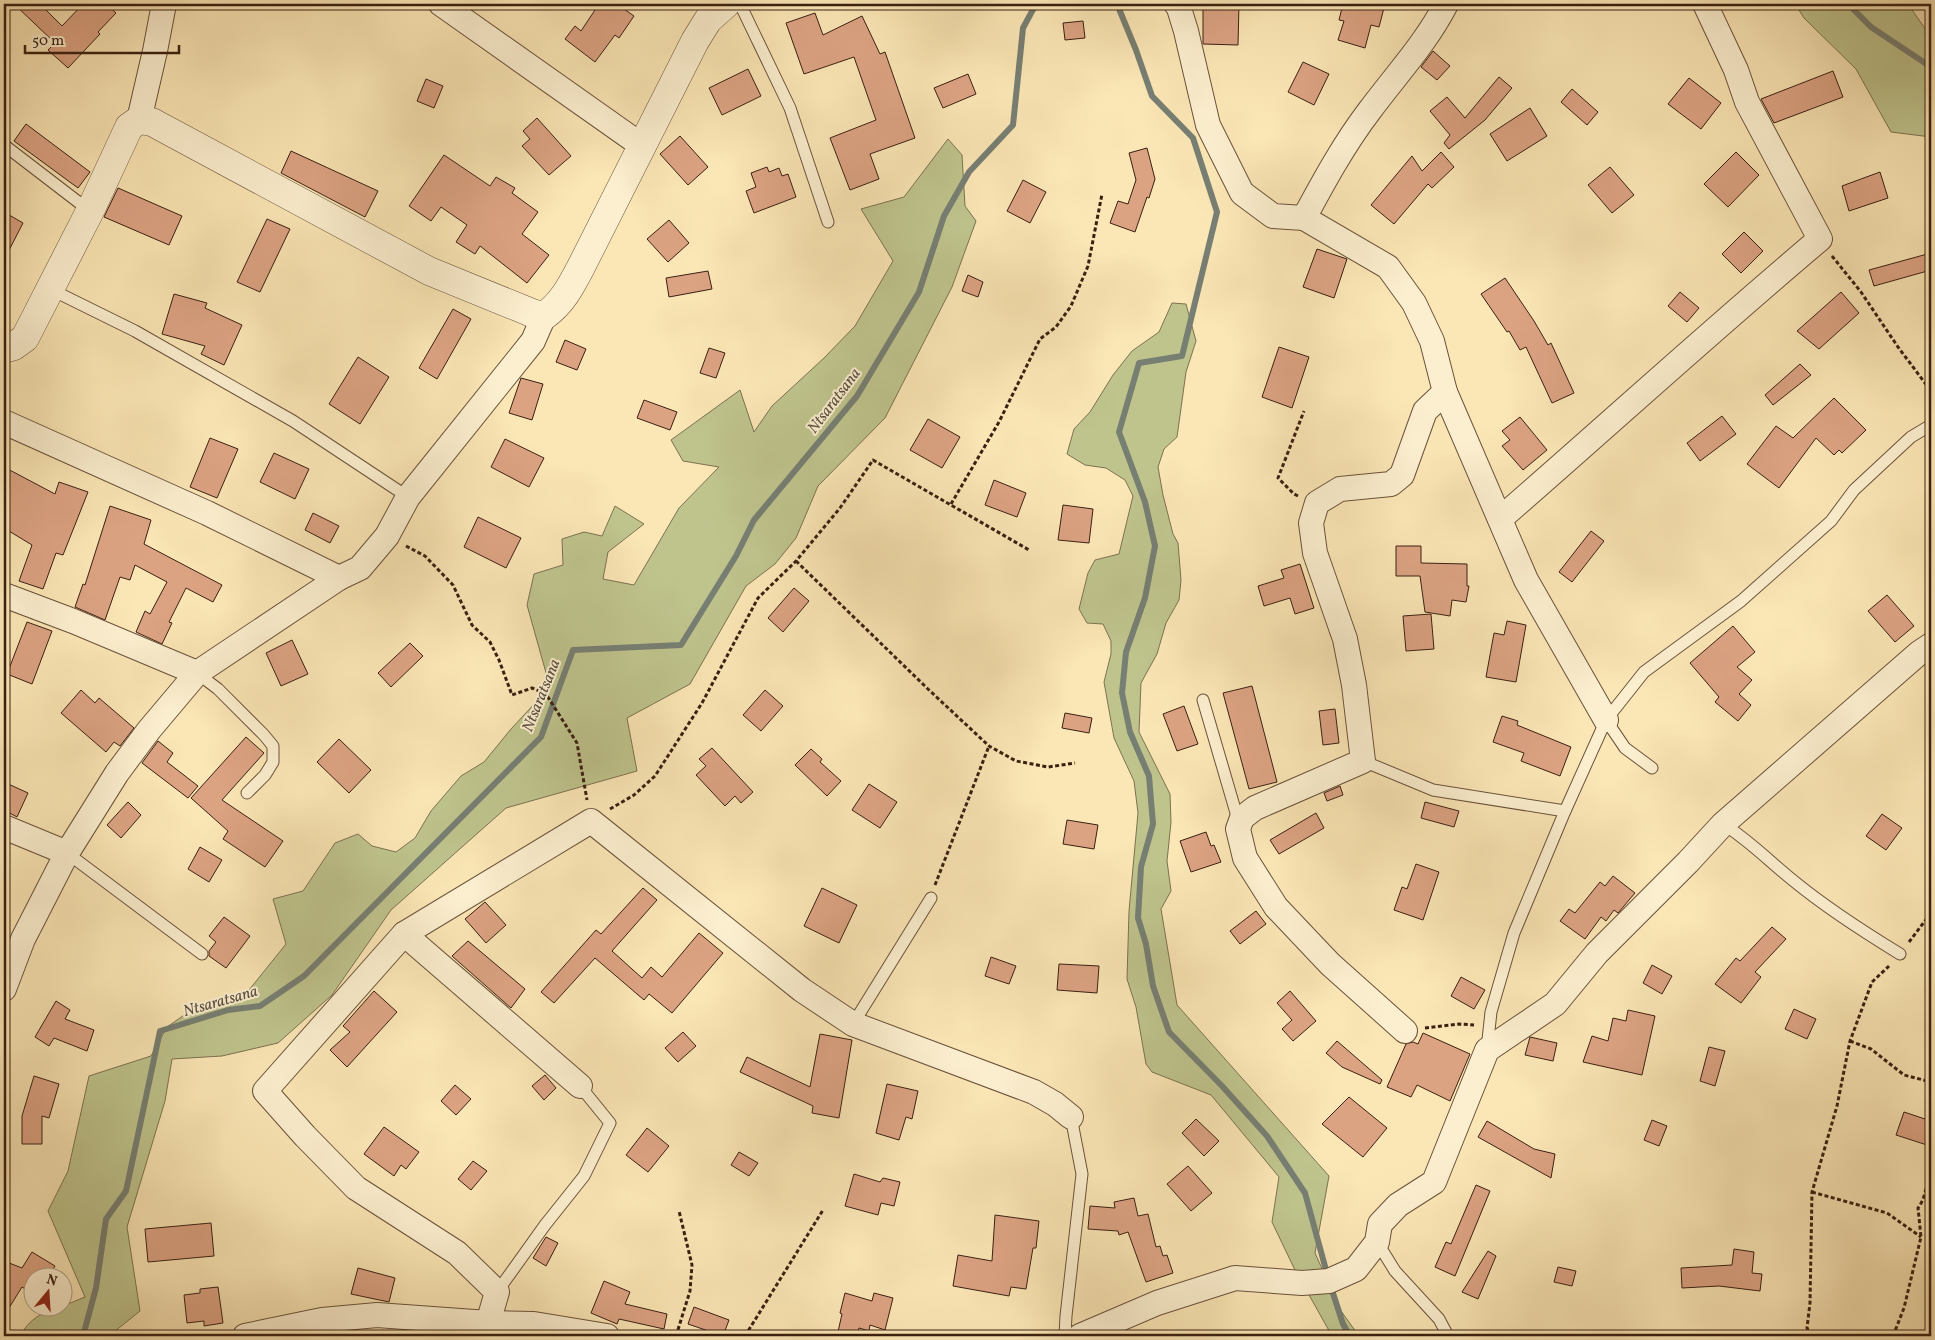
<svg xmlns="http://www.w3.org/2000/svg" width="1935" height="1340" viewBox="0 0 1935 1340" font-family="Vollkorn,serif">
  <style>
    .green { fill: #bfc48d; stroke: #7c7250 }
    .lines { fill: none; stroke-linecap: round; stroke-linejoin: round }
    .stream { stroke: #777f73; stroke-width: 6 }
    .building { fill: #dca383; stroke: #3a2012 }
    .service-casing { stroke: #6a523b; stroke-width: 13 }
    .minor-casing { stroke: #6a523b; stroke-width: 26 }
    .tertiary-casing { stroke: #6a523b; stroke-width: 29 }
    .path { stroke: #3a2012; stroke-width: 3; stroke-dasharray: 4 2.5; stroke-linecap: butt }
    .service { stroke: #fcefcf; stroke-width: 11 }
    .minor { stroke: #fcefcf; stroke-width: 24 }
    .tertiary { stroke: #fcefcf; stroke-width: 28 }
    .labels { text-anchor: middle; stroke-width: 4; stroke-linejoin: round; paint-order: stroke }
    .water-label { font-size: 16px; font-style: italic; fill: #594f43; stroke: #fcefcf }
  </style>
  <rect width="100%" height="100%" fill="#fbe6b5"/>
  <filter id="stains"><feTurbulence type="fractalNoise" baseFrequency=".004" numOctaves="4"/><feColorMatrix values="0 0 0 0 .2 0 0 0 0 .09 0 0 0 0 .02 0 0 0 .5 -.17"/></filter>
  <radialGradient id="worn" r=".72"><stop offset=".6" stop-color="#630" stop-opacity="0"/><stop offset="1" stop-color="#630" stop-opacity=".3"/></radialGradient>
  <!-- green -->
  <g class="green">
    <polygon points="1795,4 1908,4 1926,30 1931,34 1931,137 1891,132 1856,69 1804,18"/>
    <path d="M948,139L962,155L965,206L976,221L952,287L885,418L818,486L796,538L775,564L746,586L690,684L627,718L637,771L506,808L391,910L332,995L278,1043L222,1056L172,1059L165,1101L127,1227L140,1311L109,1336H21C26,1321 47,1308 62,1308L63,1306L85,1297L48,1211L68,1171L89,1076L151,1056L167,1027L200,1004L249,990L286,944L273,899L303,891L335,843L358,834L372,846L396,852L415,838L431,811L461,776L484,762L511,729L550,687L527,605L534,574L563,565L562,539L584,532L602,536L615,506L644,524L608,552L603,579L634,585L679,508L719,467L683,461L671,440L740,390L754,432L772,406L824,358L855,326L893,261L861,209L904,197Z"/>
    <polygon points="1172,303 1186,304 1196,341 1186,372 1177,437 1164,449 1158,467 1163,495 1173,534 1178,543 1181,580 1179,600 1166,623 1157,654 1141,683 1139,732 1170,794 1171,822 1167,861 1171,891 1161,909 1177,1005 1329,1176 1315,1253 1341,1311 1359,1336 1332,1336 1294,1268 1272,1222 1279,1177 1211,1095 1152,1072 1146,1064 1136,1007 1127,979 1129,911 1138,813 1134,781 1114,738 1104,682 1111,654 1111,641 1103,624 1087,623 1079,609 1088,573 1095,560 1119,554 1133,496 1125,480 1106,468 1085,465 1067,454 1074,429 1090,412 1113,375 1132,351 1159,332"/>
  </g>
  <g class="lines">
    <!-- stream -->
    <g class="stream">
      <polyline points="1117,4 1136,50 1152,96 1193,138 1217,212 1182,356 1139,363 1119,432 1145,502 1155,546 1145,598 1126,652 1122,693 1130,732 1149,776 1153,824 1141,867 1138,918 1146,944 1153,986 1169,1032 1222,1086 1267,1136 1305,1193 1329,1281 1343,1324 1350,1336"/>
      <polyline points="1848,4 1871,27 1931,67"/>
      <polyline points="83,1336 96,1288 106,1219 126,1191 160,1031 228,1010 260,1006 304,976 541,737 573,650 681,645 736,556 754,520 857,396 919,292 944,216 969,172 1013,125 1023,28 1036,4"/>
    </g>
  </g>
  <!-- building -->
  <g class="building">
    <polygon points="14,4 40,4 62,26 83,4 106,4 116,13 98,32 100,34 68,68 48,50 55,43"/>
    <polygon points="599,4 617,4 634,16 619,38 615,35 595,62 565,39 575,26 581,31"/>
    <polygon points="1203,4 1239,4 1238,45 1203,44"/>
    <polygon points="1343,4 1385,4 1379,27 1371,25 1365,48 1338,40 1344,21 1339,20"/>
    <polygon points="815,13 823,35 862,16 880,54 885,52 915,138 870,154 879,179 850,190 830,138 876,120 854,57 804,74 786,23"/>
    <polygon points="1083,21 1085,38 1065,40 1063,23"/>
    <polygon points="1433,51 1450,66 1437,80 1421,67"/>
    <polygon points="1303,62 1329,74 1314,105 1288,92"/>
    <polygon points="748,69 761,96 722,115 709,88"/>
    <polygon points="1833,71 1843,97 1774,123 1761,99"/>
    <polygon points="968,74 976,94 943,108 934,88"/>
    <polygon points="1499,77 1512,88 1485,120 1449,149 1444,143 1450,135 1430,111 1447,97 1465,118"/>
    <polygon points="1689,78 1721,103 1701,129 1668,104"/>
    <polygon points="426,79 443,86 434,108 417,101"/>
    <polygon points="1572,89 1598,112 1587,125 1561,102"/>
    <polygon points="1530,108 1547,136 1507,161 1490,134"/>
    <polygon points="537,118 571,156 549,175 522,146 530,139 523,131"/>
    <polygon points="26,124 90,172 78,188 14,141"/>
    <polygon points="680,136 708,167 688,185 660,154"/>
    <polygon points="1147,148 1155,179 1149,198 1147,197 1135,232 1110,223 1118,201 1128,204 1136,180 1129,153"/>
    <polygon points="291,151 378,191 365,217 281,173"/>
    <polygon points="1441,152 1454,167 1432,188 1428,184 1394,224 1371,205 1412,156 1422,171"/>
    <polygon points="1736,152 1759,175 1728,207 1704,184"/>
    <polygon points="444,155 490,186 496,177 515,188 512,193 538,212 522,234 549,255 527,283 480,246 475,254 456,242 467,225 441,207 431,221 409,206"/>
    <polygon points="767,167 769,172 779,168 782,176 788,174 796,197 754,213 746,191 756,187 751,173"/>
    <polygon points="1610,167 1634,195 1612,213 1588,185"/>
    <polygon points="1880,172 1888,198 1849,211 1842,186"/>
    <polygon points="1023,180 1046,192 1030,223 1007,211"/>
    <polygon points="118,188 182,216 169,245 104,217"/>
    <polygon points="4,212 23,223 4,260"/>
    <polygon points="267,219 290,229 260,292 237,282"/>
    <polygon points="669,220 689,243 668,262 647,239"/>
    <polygon points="1744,232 1763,251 1741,273 1722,254"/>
    <polygon points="1317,249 1347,259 1334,298 1303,287"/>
    <polygon points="1931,253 1931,270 1874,286 1869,270"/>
    <polygon points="708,271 712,289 669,297 666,278"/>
    <polygon points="968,275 983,282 978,297 962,291"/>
    <polygon points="1505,278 1534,321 1548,345 1551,343 1574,393 1552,403 1526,347 1520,350 1509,331 1507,332 1481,294"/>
    <polygon points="1680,292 1699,308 1687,322 1668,306"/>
    <polygon points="1841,292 1859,313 1819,349 1797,331"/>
    <polygon points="174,294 207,303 205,308 242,325 224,365 201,354 205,346 162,334"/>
    <polygon points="453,309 471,319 437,379 419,368"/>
    <polygon points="565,340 586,349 577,370 556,362"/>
    <polygon points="1279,347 1309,357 1292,408 1262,397"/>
    <polygon points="709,348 725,353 716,378 700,373"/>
    <polygon points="358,357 389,377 360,424 329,404"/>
    <polygon points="1800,364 1811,375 1773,405 1765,395"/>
    <polygon points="521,378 543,384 532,420 509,413"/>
    <polygon points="1834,398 1866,430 1842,453 1839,450 1834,455 1816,438 1779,488 1747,464 1776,426 1793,438"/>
    <polygon points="644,400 677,412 670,430 637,418"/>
    <polygon points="1722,416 1736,434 1700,461 1687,443"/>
    <polygon points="1520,417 1547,450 1523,470 1502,446 1510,440 1502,431"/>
    <polygon points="928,419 960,437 942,468 910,450"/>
    <polygon points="210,438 238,449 217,498 190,487"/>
    <polygon points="505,439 544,458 529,487 491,467"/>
    <polygon points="274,453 309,469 295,499 260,482"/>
    <polygon points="4,467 55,494 59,482 88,492 63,555 56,553 43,589 19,581 32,545 4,528"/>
    <polygon points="994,480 1026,493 1017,517 985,505"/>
    <polygon points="1063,505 1093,509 1089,543 1058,540"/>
    <polygon points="110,506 151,520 144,544 222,585 213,602 186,588 169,622 172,623 162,644 136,632 145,611 150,614 167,582 135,565 130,580 120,577 105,620 75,607 83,584 85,585"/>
    <polygon points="313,513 339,526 330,543 305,530"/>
    <polygon points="478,517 521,538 506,568 464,547"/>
    <polygon points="1591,531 1604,541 1572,582 1559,572"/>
    <polygon points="1396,546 1421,546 1421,563 1467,564 1467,586 1469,586 1466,602 1452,600 1450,616 1425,612 1420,576 1396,576"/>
    <polygon points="1300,564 1314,608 1295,614 1290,598 1264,606 1258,586 1284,578 1281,570"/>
    <polygon points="794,588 809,601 783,632 768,618"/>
    <polygon points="1887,595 1914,626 1895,642 1868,611"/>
    <polygon points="1431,614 1434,649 1406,651 1403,616"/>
    <polygon points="1507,621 1526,625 1516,682 1486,677 1494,633 1504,635"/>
    <polygon points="27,622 52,631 32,684 7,674"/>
    <polygon points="1733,626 1755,652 1737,667 1752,680 1739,694 1751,705 1738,721 1715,702 1719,697 1690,663"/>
    <polygon points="292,640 308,674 281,686 266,653"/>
    <polygon points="410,643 423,656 391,687 378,673"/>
    <polygon points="1252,686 1277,782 1249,789 1223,693"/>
    <polygon points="81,690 95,703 99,698 134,728 120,746 114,742 106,752 61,713"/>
    <polygon points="765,690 783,706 761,731 743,715"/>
    <polygon points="1184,706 1198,744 1177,751 1163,714"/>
    <polygon points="1335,709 1339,743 1323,745 1319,711"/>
    <polygon points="1065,713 1092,718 1089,733 1062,728"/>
    <polygon points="1502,716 1518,721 1517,725 1571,747 1560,776 1521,761 1524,753 1493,742"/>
    <polygon points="246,737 264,753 222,800 283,841 265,867 223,839 228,831 191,798"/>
    <polygon points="339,739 371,770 349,793 317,762"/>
    <polygon points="158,741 173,753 167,762 198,786 188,798 142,763"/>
    <polygon points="712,748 753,792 741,803 735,796 725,806 696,775 706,766 699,759"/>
    <polygon points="811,749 822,759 820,762 841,781 827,796 795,765"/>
    <polygon points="4,782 28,793 17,817 4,810"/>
    <polygon points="869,784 897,802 880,828 852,810"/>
    <polygon points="1340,786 1343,795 1327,801 1324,793"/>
    <polygon points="128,802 141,815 121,838 107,825"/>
    <polygon points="1425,802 1459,811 1454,827 1421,818"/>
    <polygon points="1316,813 1324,828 1279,854 1270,840"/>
    <polygon points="1882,814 1902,828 1886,850 1866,836"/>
    <polygon points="1067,820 1098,825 1094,849 1063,844"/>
    <polygon points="1206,832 1211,846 1214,845 1221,862 1191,872 1180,841"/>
    <polygon points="200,847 222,860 209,882 188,869"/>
    <polygon points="1416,864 1439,872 1423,920 1394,910 1402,887 1407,889"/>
    <polygon points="1613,876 1635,893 1618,913 1614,910 1606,921 1601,917 1585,939 1560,921 1569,909 1575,913 1600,882 1605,886"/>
    <polygon points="643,888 657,900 612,951 642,978 651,967 662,977 699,933 723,953 672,1013 649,994 644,1000 595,958 554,1003 541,992 596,930 601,934"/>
    <polygon points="822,888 857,905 839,943 804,926"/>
    <polygon points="485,902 506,925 486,943 465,919"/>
    <polygon points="1256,911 1266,924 1240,944 1230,931"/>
    <polygon points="224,917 250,936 226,968 209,956 209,951 216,942 209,936"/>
    <polygon points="1772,927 1786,939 1755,972 1761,977 1741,1003 1715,984 1736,958 1740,961"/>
    <polygon points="468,941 525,989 511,1008 452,956"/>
    <polygon points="991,957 1016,966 1009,984 985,976"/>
    <polygon points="1059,964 1099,966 1097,993 1057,990"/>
    <polygon points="1652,965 1672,976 1662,994 1643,983"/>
    <polygon points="1461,977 1485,990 1474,1009 1451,996"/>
    <polygon points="374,991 397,1012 347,1067 330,1050 350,1032 343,1026"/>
    <polygon points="1290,991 1316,1021 1293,1041 1282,1029 1292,1020 1277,1003"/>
    <polygon points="56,1001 70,1010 65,1019 94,1030 87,1051 54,1038 49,1046 35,1037"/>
    <polygon points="1794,1009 1816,1019 1807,1039 1785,1029"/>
    <polygon points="1628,1010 1655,1016 1642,1075 1583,1062 1592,1036 1608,1041 1613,1018 1626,1021"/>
    <polygon points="683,1032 696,1046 678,1062 665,1048"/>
    <polygon points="1423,1033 1470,1054 1450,1101 1417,1085 1411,1097 1387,1087 1406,1044 1413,1042 1418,1044"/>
    <polygon points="820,1034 852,1040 839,1118 812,1113 813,1106 740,1072 747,1057 810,1087"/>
    <polygon points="1530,1037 1557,1043 1553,1061 1525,1055"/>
    <polygon points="1337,1041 1382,1080 1380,1084 1342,1067 1326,1053"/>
    <polygon points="1709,1047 1725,1051 1715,1086 1700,1081"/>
    <polygon points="545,1075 556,1088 544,1100 532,1086"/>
    <polygon points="34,1076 59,1084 49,1118 42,1116 42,1144 22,1144 22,1116"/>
    <polygon points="887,1084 918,1091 912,1119 906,1117 899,1140 876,1133"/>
    <polygon points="455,1085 471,1099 456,1115 441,1101"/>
    <polygon points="1349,1097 1387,1128 1363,1157 1322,1124"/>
    <polygon points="1904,1112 1931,1121 1931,1135 1927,1145 1896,1135"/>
    <polygon points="1196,1119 1219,1141 1204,1156 1182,1133"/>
    <polygon points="1652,1120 1667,1126 1659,1146 1644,1140"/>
    <polygon points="1487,1121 1534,1149 1555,1154 1551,1178 1478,1137"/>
    <polygon points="384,1127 419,1152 406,1169 401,1165 394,1176 364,1154"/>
    <polygon points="647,1128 669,1146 648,1172 626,1155"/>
    <polygon points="739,1152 758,1163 749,1176 731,1165"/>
    <polygon points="473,1161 487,1171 471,1190 458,1179"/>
    <polygon points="1188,1166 1212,1193 1191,1211 1167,1184"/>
    <polygon points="854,1174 880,1182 883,1178 900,1182 894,1206 881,1203 878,1215 845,1206"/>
    <polygon points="1476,1185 1490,1191 1455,1276 1435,1267 1446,1242 1451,1244"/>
    <polygon points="1134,1198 1138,1216 1148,1214 1156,1247 1160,1246 1163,1256 1167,1255 1173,1273 1146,1282 1128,1232 1119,1235 1118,1231 1088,1229 1090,1206 1115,1208 1114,1202"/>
    <polygon points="995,1215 1039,1221 1036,1248 1033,1248 1026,1289 1011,1287 1009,1296 953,1286 958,1255 992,1261"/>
    <polygon points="211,1223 214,1256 148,1262 145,1229"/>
    <polygon points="546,1237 558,1243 546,1266 533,1258"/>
    <polygon points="1734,1249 1754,1252 1752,1273 1762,1274 1760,1291 1719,1286 1682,1288 1681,1268 1732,1265"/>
    <polygon points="1488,1251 1496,1256 1478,1299 1462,1292"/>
    <polygon points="32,1252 55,1266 48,1278 32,1278 32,1293 22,1287 4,1316 4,1261 22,1268"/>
    <polygon points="1558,1267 1576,1271 1572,1286 1554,1282"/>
    <polygon points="358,1268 395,1278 389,1302 351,1294"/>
    <polygon points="604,1281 630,1292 625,1304 667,1314 664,1329 619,1319 617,1324 591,1313"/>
    <polygon points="218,1287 223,1323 204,1326 204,1321 187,1323 184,1295 200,1293 200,1289"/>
    <polygon points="845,1293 872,1301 874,1293 893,1298 885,1330 870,1325 869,1331 859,1328 857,1336 837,1336 842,1314 840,1313"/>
    <polygon points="694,1307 729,1320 723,1336 688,1324"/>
  </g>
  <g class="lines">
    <!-- service casing -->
    <g class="service-casing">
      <g id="service">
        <polyline points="740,4 790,108 828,222"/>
        <polyline points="4,145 90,211"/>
        <polyline points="50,289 135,331 293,421 408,497"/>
        <polyline points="197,673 218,689 264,735 273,746 273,762 265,775 247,793"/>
        <polyline points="1203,700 1239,823"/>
        <polyline points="1606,720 1625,748 1652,768"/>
        <polyline points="1363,761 1433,790 1565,811"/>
        <path d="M1723,824C1749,840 1771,863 1795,882C1828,909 1864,932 1900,954"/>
        <polyline points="67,853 202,954"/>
        <polyline points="853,1024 931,898"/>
        <polyline points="1487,1049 1491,1012 1514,933 1565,811 1606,720 1644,672 1741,601 1831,521 1854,490 1911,437 1931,425"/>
        <polyline points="1377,1242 1395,1271 1439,1319 1448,1336"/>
        <polyline points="497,1292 545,1225 584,1176 610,1123 580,1086"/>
        <polyline points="1065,1336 1066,1316 1082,1174 1071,1117"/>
      </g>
    </g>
    <!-- minor casing -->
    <g class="minor-casing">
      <g id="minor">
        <polyline points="441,4 641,145"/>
        <path d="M1176,4L1178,5L1186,31L1208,125L1242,193L1273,216L1304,218C1324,181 1344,144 1370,110C1396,75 1426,43 1446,4"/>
        <polyline points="139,120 155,51 164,4"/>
        <polyline points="1304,218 1388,267 1414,303 1432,341 1445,392 1526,580 1606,720"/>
        <polyline points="4,422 207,513 339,578"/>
        <path d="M1500,519C1607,426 1712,330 1820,239L1747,102L1736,70L1705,4"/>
        <polyline points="4,595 73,621 197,673"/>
        <polyline points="4,827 67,853"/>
        <polyline points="404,934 580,1086"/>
        <polyline points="4,989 23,939 67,853 117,773 149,730 197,673 339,578 360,568 387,536 408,497 533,341 544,316"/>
        <polyline points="1405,1031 1330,964 1276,907 1245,858 1238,829 1242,818 1255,808 1363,761 1354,685 1345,639 1315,553 1311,523 1317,503 1340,489 1391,484 1402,475 1425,411 1445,392"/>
        <polyline points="488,1323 497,1292 457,1253 356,1188 305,1136 265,1091 404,934 591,821 802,990 853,1024 1034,1092 1055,1104 1071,1117"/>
        <polyline points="245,1336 322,1320 377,1315 488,1323 534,1324 607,1336"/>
        <polyline points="1080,1336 1157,1303 1235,1278 1302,1283 1329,1281 1356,1269 1377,1242 1380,1224 1398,1205 1434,1182 1487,1050 1555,1004 1597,953 1688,862 1723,824 1919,653 1931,645"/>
      </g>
    </g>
    <!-- tertiary casing -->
    <g class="tertiary-casing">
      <path id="tertiary" d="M4,349L14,346L25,338L90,211L129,127L139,120L152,122L429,271L532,313L544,316C563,303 572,284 582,265L695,41L708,20L726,4"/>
    </g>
    <!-- path -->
    <g class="path">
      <polyline points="1832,256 1861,292 1898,347 1931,391"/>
      <polyline points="1298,496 1294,494 1278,478 1304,411"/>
      <polyline points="951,504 999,422 1040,339 1056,327 1071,306 1088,266 1102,194"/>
      <polyline points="406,546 425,556 453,585 472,625 490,642 499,660 512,695 532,688 546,694 577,743 587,800"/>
      <polyline points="796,561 929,690 989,746 1016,761 1048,767 1075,763"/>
      <polyline points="610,809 634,795 655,776 702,703 758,598 796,561 840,508 873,460 1029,550"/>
      <polyline points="935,885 989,746"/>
      <polyline points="1909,942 1931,913"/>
      <polyline points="1425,1028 1459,1024 1474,1025"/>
      <polyline points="1850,1041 1871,1049 1904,1075 1931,1082"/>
      <polyline points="1812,1192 1887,1213 1921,1237"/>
      <polyline points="676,1336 690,1291 692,1265 679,1211"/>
      <polyline points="745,1336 823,1210"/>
      <polyline points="1811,1336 1807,1328 1810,1303 1812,1192 1837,1106 1850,1041 1872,982 1889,966"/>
      <path d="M1893,1336L1904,1308L1921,1237L1918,1208C1927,1196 1926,1182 1931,1168"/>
    </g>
    <!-- service -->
    <use href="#service" class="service"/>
    <!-- minor -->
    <use href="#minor" class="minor"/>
    <!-- tertiary -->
    <use href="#tertiary" class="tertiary"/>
  </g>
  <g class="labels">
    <!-- water labels -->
    <g class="water-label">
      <text transform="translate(833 400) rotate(-53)" y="6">Ntsaratsana</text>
      <text transform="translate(540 695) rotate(-68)" y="6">Ntsaratsana</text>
      <text transform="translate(220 1000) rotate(-16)" y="6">Ntsaratsana</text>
    </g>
  </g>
  <!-- margin -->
  <rect width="1935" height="1340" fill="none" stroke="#fbe6b5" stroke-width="20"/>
  <rect x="5" y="5" width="1925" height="1330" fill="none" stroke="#3a2012" stroke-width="2.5"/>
  <rect x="10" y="10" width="1915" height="1320" fill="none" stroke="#3a2012"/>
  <!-- north arrow -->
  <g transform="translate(48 1292) rotate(18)"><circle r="24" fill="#fcefcf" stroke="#ae9c83"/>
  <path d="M0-4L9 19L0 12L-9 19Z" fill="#8f2418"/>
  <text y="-8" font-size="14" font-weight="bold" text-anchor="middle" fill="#3a2012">N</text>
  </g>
  <!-- scale -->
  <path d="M25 45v8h154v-8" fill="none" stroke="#3a2012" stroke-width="2.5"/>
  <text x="32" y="45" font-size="15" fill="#3a2012" stroke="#fcefcf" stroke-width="4" paint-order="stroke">50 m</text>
  <rect width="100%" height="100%" filter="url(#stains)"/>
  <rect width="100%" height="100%" fill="url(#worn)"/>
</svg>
